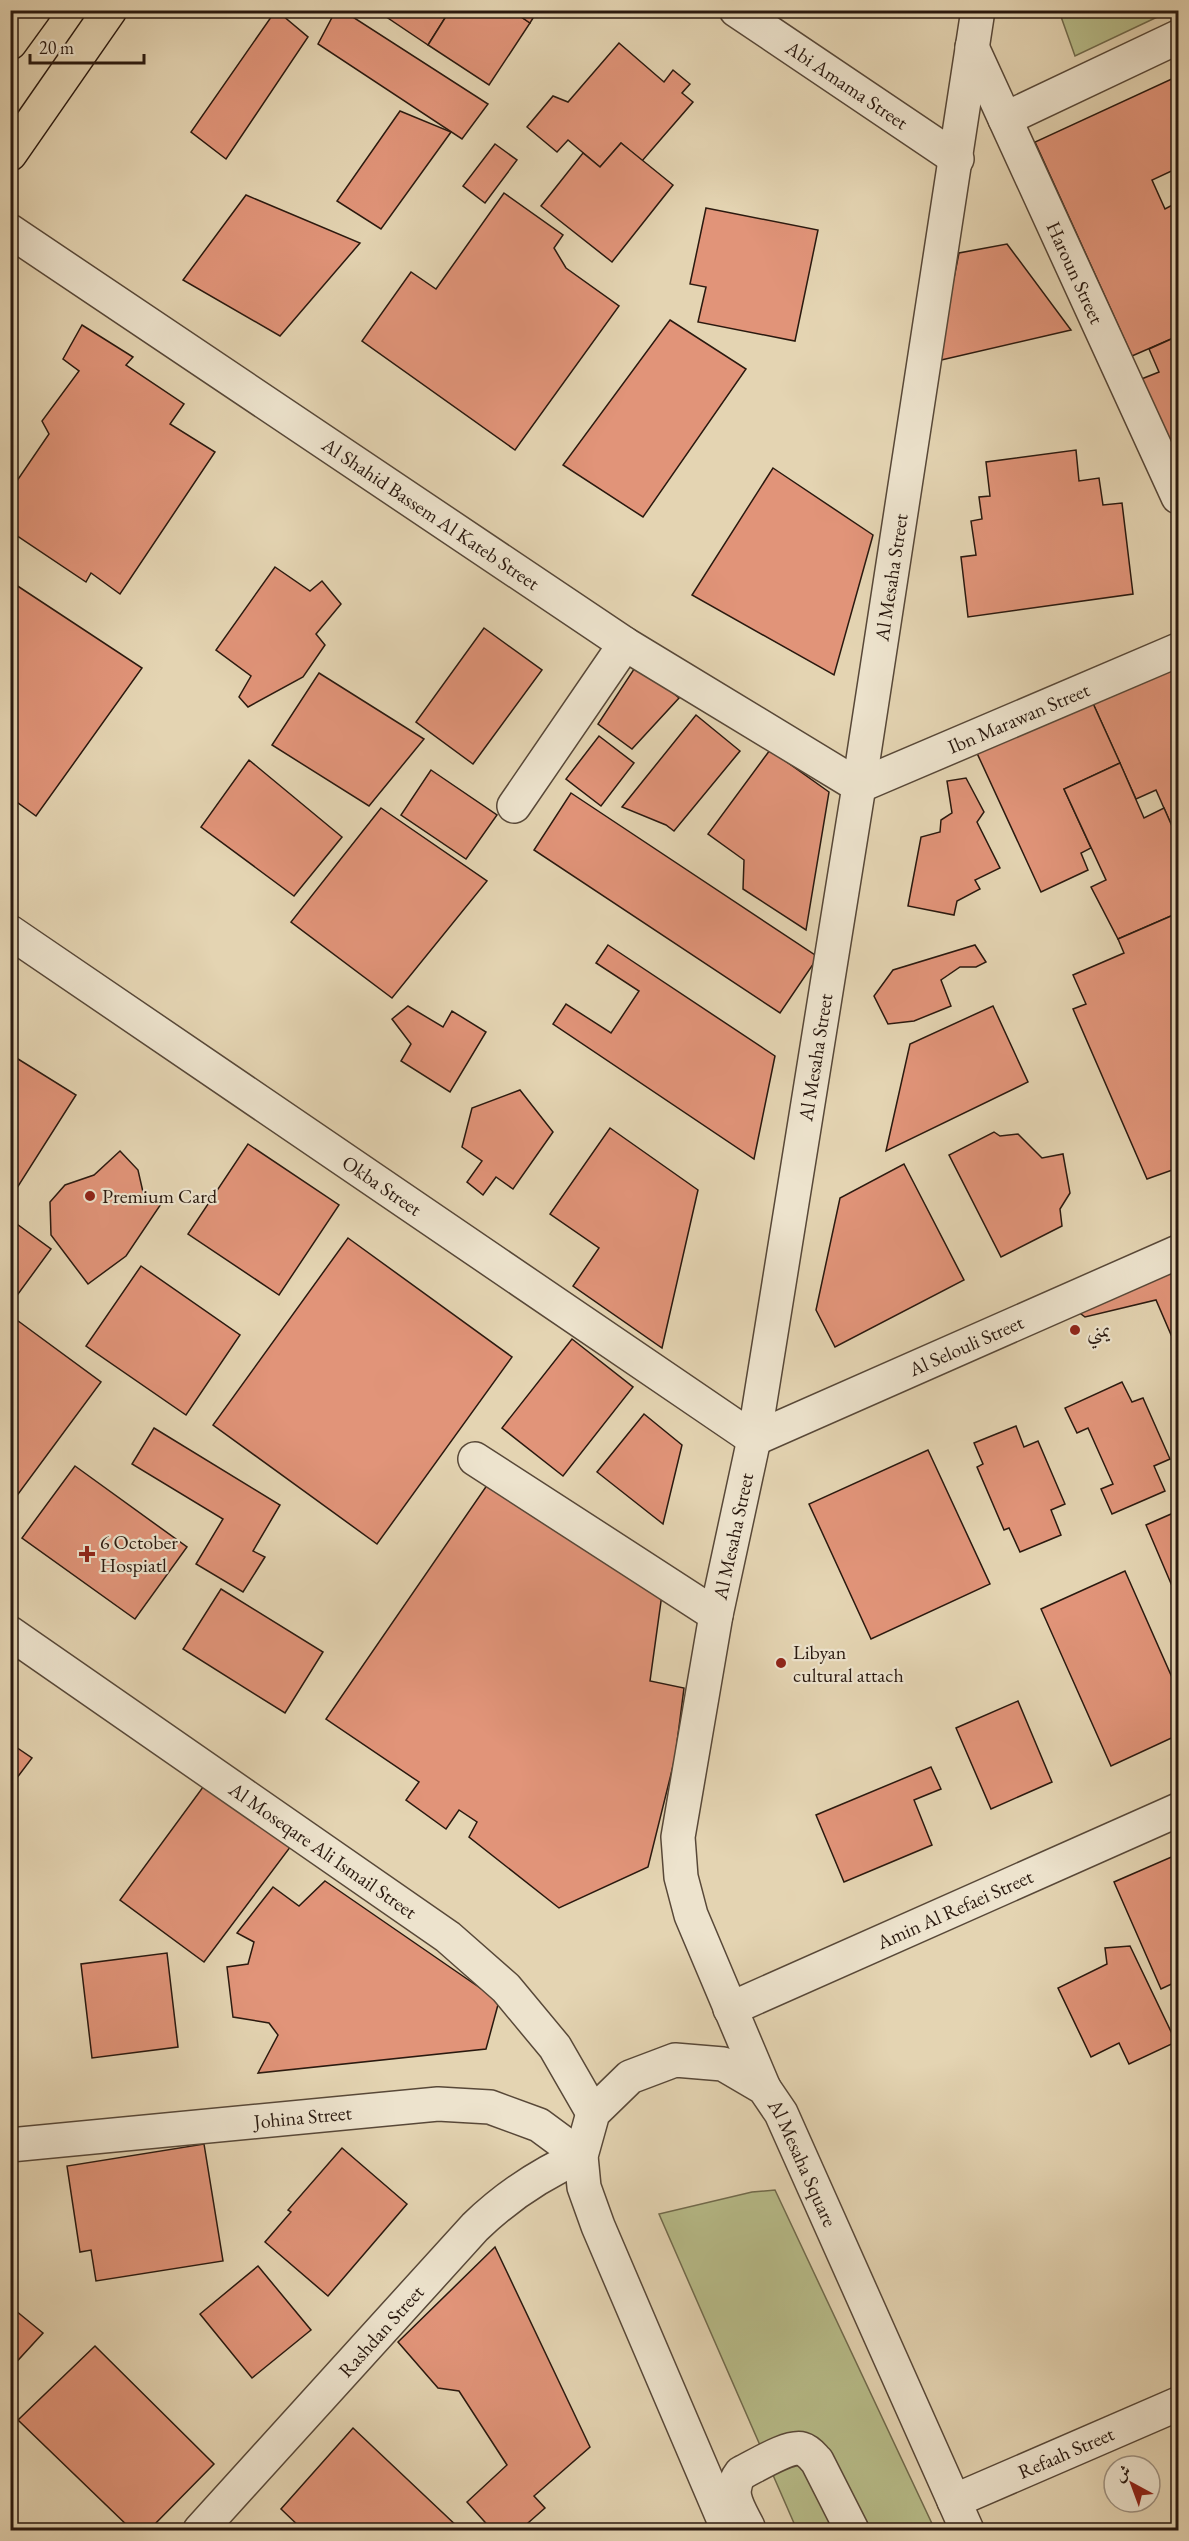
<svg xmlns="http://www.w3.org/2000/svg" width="1189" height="2541" viewBox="0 0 1189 2541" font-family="'EB Garamond',Amiri,serif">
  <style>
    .green { fill: #b7bc89; stroke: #706a4c; stroke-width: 1.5 }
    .building { fill: #e19479; stroke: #2a190f; stroke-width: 1.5 }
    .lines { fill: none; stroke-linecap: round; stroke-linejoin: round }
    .minor-casing { stroke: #584838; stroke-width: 36 }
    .major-casing { stroke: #2a190f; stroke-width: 36 }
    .minor { stroke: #ede3cd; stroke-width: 33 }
    .major { stroke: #e4d4b2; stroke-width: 33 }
    .poi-dot { fill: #8f2418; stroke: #ede3cd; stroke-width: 2 }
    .labels { text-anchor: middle; stroke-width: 4.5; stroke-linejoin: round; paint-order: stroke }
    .street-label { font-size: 20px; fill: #2a190f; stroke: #ede3cd }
    .poi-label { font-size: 20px; fill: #2a190f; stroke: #ede3cd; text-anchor: start }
  </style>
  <rect width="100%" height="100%" fill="#e4d4b2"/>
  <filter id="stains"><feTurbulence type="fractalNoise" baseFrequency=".00333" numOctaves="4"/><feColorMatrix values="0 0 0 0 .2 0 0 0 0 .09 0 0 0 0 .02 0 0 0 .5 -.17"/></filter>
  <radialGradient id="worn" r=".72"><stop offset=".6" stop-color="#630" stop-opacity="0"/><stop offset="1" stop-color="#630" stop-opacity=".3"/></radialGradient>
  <!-- green -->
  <g class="green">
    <polygon points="1059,11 1059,10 1170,11 1075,56"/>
    <polygon points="775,2190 935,2530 797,2530 659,2214 752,2192"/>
  </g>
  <!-- building -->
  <g class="building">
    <polygon points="276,10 308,37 226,159 191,132"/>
    <polygon points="336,10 342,10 488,104 462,139 318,44"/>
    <polygon points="376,10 450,10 428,45"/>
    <polygon points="450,10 511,10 530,23 489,85 428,45"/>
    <polygon points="511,10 538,10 530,23"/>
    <polygon points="619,43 664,82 673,70 690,84 682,93 693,102 642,161 621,143 600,167 568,140 557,152 527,127 553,96 568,102"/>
    <polygon points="1176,77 1178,82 1178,168 1152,180 1165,209 1178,202 1178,336 1132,356 1035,142"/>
    <polygon points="400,111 451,132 381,229 337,201"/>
    <polygon points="621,143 673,185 612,262 541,206 583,153 600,167"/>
    <polygon points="495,144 517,160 485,203 463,186"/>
    <polygon points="504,193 563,235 554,248 566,268 619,306 515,450 362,341 411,272 436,289"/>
    <polygon points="246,195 360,243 280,336 183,280"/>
    <polygon points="706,208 818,230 795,341 698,322 706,287 690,284"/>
    <polygon points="1007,244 1071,330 937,361 959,253"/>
    <polygon points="670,320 746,369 643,517 563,465"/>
    <polygon points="82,325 133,357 126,365 184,404 170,424 215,452 120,594 91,573 86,582 10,531 10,491 49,434 42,421 79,371 63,359"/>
    <polygon points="1178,336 1178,468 1139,380 1159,372 1149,349"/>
    <polygon points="1076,450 1079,481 1099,478 1103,505 1122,503 1133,594 968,617 961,557 976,555 971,521 982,519 979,497 990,496 986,462"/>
    <polygon points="773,468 873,535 834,675 692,595"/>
    <polygon points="275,567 310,591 322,581 341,604 316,634 325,645 303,677 248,707 239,697 251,676 216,650"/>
    <polygon points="10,581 142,668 36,816 10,797"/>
    <polygon points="484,628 542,670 473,764 416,722"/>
    <polygon points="1178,660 1178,840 1156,790 1136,799 1091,699"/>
    <polygon points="638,663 679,698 632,749 598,724"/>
    <polygon points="319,673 424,739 369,806 272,745"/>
    <polygon points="1091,699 1120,763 1064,789 1091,848 1081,853 1088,870 1041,892 976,751"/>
    <polygon points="696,715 740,751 674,831 666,825 622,807"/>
    <polygon points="599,736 634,763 601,806 566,779"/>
    <polygon points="770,750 829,792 806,930 743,889 744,860 708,834"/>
    <polygon points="249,760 342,837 294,896 201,827"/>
    <polygon points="1120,763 1144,818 1164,808 1178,840 1178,913 1118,939 1091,887 1106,880 1064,789"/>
    <polygon points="431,770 497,815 466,859 401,815"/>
    <polygon points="966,778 984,812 977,822 1000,868 975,880 980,889 957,901 954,915 908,906 921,837 940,832 941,820 952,813 947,781"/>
    <polygon points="571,793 818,957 780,1013 534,850"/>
    <polygon points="381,808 487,881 392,998 291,922"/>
    <polygon points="1178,913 1178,1168 1147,1179 1073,1009 1086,1004 1073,975 1124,953 1118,939"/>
    <polygon points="608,945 775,1056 754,1159 553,1024 566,1004 611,1033 639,991 596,963"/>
    <polygon points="975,945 986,962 976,967 960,967 941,980 951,1006 914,1021 888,1024 874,996 893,970"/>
    <polygon points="408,1006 443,1027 452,1011 486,1032 450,1092 401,1061 411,1044 392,1019"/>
    <polygon points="993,1006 1028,1082 886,1151 910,1044"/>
    <polygon points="10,1054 76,1095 10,1199"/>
    <polygon points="520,1090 553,1132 513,1189 496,1177 483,1195 467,1182 482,1161 462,1147 472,1108"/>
    <polygon points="610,1128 698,1190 662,1348 573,1286 599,1248 550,1214"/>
    <polygon points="994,1132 1000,1136 1018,1134 1042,1158 1063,1154 1070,1193 1060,1209 1062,1226 1001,1257 949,1155"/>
    <polygon points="248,1144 339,1205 279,1295 188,1234"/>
    <polygon points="120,1151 138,1170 143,1192 161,1204 126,1256 88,1284 51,1235 50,1202 65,1185 94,1175"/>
    <polygon points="904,1164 964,1280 835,1347 816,1310 840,1198"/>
    <polygon points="10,1219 51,1249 10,1305"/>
    <polygon points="348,1238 512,1357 377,1544 213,1425"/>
    <polygon points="1178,1257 1178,1351 1156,1300 1085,1317 1069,1305"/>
    <polygon points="141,1266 240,1335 186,1415 86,1346"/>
    <polygon points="10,1315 101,1382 10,1505"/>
    <polygon points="572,1339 633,1387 563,1476 502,1428"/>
    <polygon points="1122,1382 1132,1402 1143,1398 1170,1459 1154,1466 1165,1491 1112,1514 1101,1489 1113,1484 1088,1428 1077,1433 1065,1408"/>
    <polygon points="644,1414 682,1445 663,1524 597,1472"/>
    <polygon points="1016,1426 1024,1447 1038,1441 1065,1504 1051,1510 1061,1535 1020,1552 1009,1528 1004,1530 977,1467 983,1464 974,1443"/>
    <polygon points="154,1428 280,1505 253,1551 265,1557 243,1592 196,1564 223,1519 132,1464"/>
    <polygon points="928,1450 990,1584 871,1639 809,1504"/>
    <polygon points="75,1466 187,1547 135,1619 22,1538"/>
    <polygon points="492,1478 662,1594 650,1681 684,1688 675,1758 648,1867 559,1908 469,1837 477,1822 459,1810 446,1829 406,1800 419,1782 326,1719"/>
    <polygon points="1178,1511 1178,1600 1146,1525"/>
    <polygon points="1125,1571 1178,1691 1178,1735 1111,1766 1041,1609"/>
    <polygon points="221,1589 323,1652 285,1713 183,1649"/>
    <polygon points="1018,1701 1052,1782 991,1809 956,1728"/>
    <polygon points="10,1743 32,1758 10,1787"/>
    <polygon points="931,1767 941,1789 914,1800 932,1845 844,1882 816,1815"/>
    <polygon points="206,1783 291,1846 204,1962 120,1900"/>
    <polygon points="1176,1855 1178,1861 1178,1981 1161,1989 1114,1882"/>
    <polygon points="325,1881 499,2001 486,2049 258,2073 278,2035 269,2023 233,2017 227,1967 248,1964 254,1942 237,1933 273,1887 299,1906"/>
    <polygon points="1130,1946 1176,2042 1129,2064 1119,2043 1091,2057 1058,1988 1107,1964 1105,1948"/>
    <polygon points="167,1953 178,2047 92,2058 81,1964"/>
    <polygon points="204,2144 223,2261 96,2281 91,2250 80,2252 67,2166"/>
    <polygon points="342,2148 407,2204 328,2296 265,2242 291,2212 288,2210"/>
    <polygon points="10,2230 14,2230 16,2311 10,2306"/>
    <polygon points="495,2247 590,2447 534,2496 545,2508 520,2530 492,2530 467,2502 507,2465 459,2391 438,2388 398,2342"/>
    <polygon points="258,2266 311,2330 252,2378 200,2314"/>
    <polygon points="10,2306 43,2333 10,2369"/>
    <polygon points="95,2346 214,2464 149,2530 132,2530 18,2420"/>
    <polygon points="353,2428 461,2530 303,2530 281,2509"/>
  </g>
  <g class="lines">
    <!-- minor casing -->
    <g class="minor-casing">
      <g id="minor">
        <path id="s1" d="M736,10L957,159"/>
        <path id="s2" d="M972,47L1178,497"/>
        <polyline points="1005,119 1178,37"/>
        <path id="s3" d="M10,231L625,644L859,786L1178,650"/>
        <polyline points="514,806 625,644"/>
        <path id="s4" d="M10,932L754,1439L1178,1252"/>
        <polyline points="475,1459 716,1615"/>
        <path id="s5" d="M10,1633L448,1937L506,1988L555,2047L593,2113"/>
        <path id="s6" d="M730,2009L1178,1810"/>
        <path id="s7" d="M764,2088L691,1915L681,1877L678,1837L716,1615L754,1439L859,786L978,10"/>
        <path id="s8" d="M10,2145L438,2104L490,2107L539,2125L581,2156C540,2174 507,2196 475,2227L200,2530"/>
        <path id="s9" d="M954,2501L1178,2404"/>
        <path d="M748,2527C739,2509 726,2492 741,2473C754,2467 789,2445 802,2449C809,2451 812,2456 817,2461L852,2530"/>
        <path id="s10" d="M728,2530L598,2226L584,2187L581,2156L593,2113L630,2077L675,2060L723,2064L764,2088L781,2113L967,2530"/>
      </g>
    </g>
    <!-- major casing -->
    <g class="major-casing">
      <g id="major">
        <polyline points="10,43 34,10"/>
        <polyline points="10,154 110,10"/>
      </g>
    </g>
    <!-- minor -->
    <use href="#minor" class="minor"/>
    <!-- major -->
    <use href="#major" class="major"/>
  </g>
  <!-- markers -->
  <g class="poi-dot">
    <circle cx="90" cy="1196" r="6"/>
    <circle cx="1075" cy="1330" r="6"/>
    <path d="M84 1545h6v6h6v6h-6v6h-6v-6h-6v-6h6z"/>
    <circle cx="781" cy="1663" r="6"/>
  </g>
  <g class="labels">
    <!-- street labels -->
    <g class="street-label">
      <text dy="7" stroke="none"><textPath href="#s1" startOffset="134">Abi Amama Street</textPath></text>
      <text dy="7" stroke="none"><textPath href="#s2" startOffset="248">Haroun Street</textPath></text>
      <text dy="7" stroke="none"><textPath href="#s3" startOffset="507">Al Shahid Bassem Al Kateb Street</textPath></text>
      <text dy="7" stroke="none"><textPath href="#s7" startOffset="1545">Al Mesaha Street</textPath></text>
      <text dy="7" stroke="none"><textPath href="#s3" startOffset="1188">Ibn Marawan Street</textPath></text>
      <text dy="7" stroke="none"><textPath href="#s7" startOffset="1059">Al Mesaha Street</textPath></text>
      <text dy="7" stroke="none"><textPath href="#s4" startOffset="450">Okba Street</textPath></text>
      <text dy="7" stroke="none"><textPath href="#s4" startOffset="1132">Al Selouli Street</textPath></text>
      <text dy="7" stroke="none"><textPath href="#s7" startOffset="573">Al Mesaha Street</textPath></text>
      <text dy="7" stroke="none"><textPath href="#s5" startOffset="381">Al Moseqare Ali Ismail Street</textPath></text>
      <text dy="7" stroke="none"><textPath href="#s6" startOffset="246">Amin Al Refaei Street</textPath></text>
      <text dy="7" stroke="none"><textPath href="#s8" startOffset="294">Johina Street</textPath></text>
      <text dy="7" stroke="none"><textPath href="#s10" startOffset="728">Al Mesaha Square</textPath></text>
      <text transform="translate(381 2331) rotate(-48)" y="7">Rashdan Street</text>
      <text dy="7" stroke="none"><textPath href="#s9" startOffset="122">Refaah Street</textPath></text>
    </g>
    <!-- poi labels -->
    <g class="poi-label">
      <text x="102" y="1203">Premium Card</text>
      <text x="1087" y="1337">يمني</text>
      <text x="100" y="1549">6 October<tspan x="100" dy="23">Hospiatl</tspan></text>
      <text x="793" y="1659">Libyan<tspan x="793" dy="23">cultural attach</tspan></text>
    </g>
  </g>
  <!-- margin -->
  <rect width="1189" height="2541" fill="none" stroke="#e4d4b2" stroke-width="36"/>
  <rect x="12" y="12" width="1165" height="2517" fill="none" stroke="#2a190f" stroke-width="3"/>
  <rect x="18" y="18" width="1153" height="2505" fill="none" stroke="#2a190f" stroke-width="1.5"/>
  <!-- north arrow -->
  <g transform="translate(1132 2484) rotate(319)"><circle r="28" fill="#ede3cd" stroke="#9f9281" stroke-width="1.5"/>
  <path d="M0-4.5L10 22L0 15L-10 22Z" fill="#8f2418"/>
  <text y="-9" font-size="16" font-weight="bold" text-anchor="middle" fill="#2a190f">ش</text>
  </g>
  <!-- scale -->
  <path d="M30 54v9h114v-9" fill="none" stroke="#2a190f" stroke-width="3"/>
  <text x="39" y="54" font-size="18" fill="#2a190f" stroke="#ede3cd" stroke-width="4.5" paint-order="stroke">20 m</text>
  <rect width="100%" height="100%" filter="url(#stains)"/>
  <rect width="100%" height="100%" fill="url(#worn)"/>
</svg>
